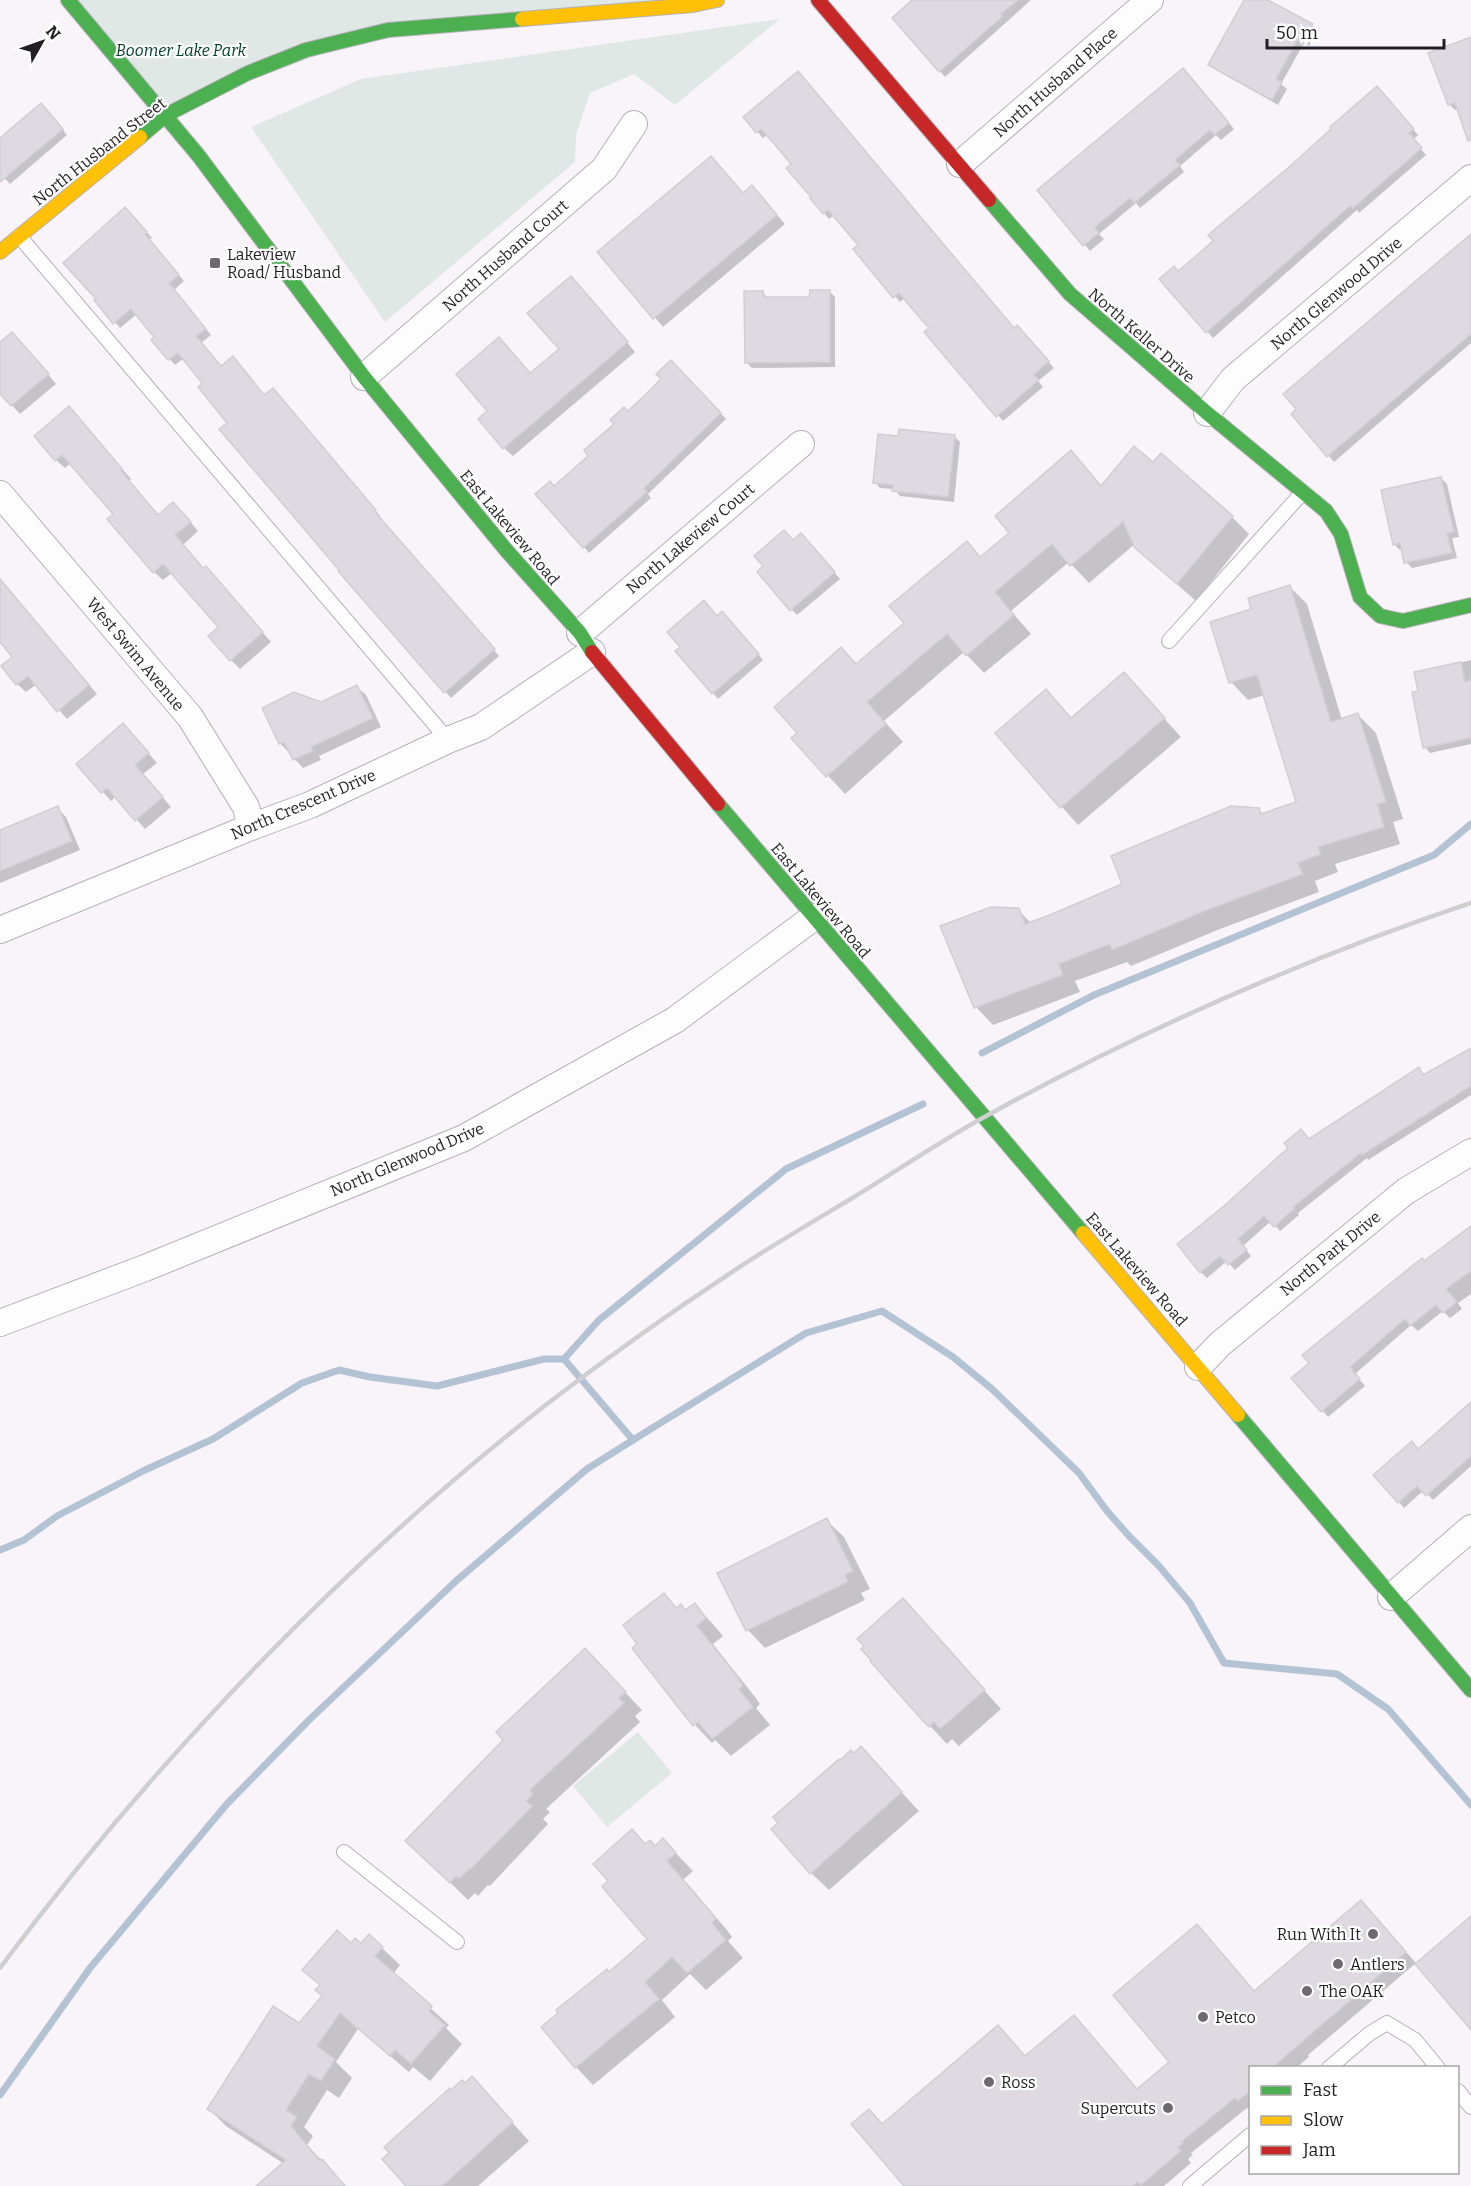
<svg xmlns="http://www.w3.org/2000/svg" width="1471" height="2186" viewBox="0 0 1471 2186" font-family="Bitter,serif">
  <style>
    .green { fill: #dfe8e5 }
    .shadow { fill: #0003 }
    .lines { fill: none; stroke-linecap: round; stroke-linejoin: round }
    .stream { stroke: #b4c3d4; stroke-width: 7 }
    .building { fill: #dfd9e1; stroke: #d2ced5; stroke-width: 1.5 }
    .lane-casing { stroke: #b5b1b7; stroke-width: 16 }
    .street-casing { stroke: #b5b1b7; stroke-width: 28 }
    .fast-casing { stroke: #b5b1b7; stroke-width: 16 }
    .slow-casing { stroke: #b5b1b7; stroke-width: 16 }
    .jam-casing { stroke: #b5b1b7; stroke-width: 16 }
    .lane { stroke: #fefdfe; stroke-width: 14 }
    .street { stroke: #fefdfe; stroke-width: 26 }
    .fast { stroke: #4caf50; stroke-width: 14 }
    .slow { stroke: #ffc107; stroke-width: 14 }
    .jam { stroke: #c62828; stroke-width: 14 }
    .rail { stroke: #cfced0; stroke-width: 4.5 }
    .poi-dot { fill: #6e6970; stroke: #fff; stroke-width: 2 }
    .labels { text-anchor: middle; stroke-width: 4.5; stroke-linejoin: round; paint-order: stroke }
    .park-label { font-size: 16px; font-style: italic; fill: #01412a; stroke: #fff }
    .street-label { font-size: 16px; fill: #231e26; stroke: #fff }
    .poi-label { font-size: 16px; fill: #231e26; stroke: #fff; text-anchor: start }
  </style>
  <rect width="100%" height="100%" fill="#f8f4fa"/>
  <!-- green -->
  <g class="green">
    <polygon points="72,0 711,0 388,29 167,111"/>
    <polygon points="780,19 675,105 634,74 590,93 576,134 575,162 385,322 251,127 361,79"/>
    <polygon points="638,1732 672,1773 607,1827 573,1786"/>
  </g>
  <!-- shadow -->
  <g class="shadow">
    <polygon points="924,0 1031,0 945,77 940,71"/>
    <polygon points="1246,0 1265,0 1312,26 1317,31 1309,46 1304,43 1281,84 1287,89 1278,105 1216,70 1210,64"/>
    <polygon points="1471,39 1471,126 1459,109 1455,110 1449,104"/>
    <polygon points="798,73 1014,330 1023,332 1054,368 1038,381 1043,387 1003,421 926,332 931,328 905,298 900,302 855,249 860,245 834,215 829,219 824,213 793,164 768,134 763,138 745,118"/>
    <polygon points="1189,75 1234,129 1221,140 1216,135 1180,166 1184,172 1140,208 1136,203 1099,234 1104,239 1090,251 1039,190"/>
    <polygon points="1383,94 1418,135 1413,140 1426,155 1359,213 1357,210 1213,338 1162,279 1179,273"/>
    <polygon points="47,110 67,135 10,184 0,173 0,140"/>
    <polygon points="743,194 760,196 785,224 663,327 600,252"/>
    <polygon points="131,215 152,238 149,240 184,281 174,290 211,335 201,343 221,367 265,397 278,396 381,517 379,518 499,656 451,698 340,571 229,423 205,383 184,358 175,365 153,340 156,338 137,314 120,328 97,301"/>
    <polygon points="1471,235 1471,343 1334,462 1293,414"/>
    <polygon points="580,286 635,352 513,456 504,448 561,349"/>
    <polygon points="829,291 835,297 835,367 752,368 746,362 763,293 769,299 811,298"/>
    <polygon points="21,342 56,384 20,414 0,392 0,344"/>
    <polygon points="671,362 726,419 648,494 651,498 589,553 584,547 555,488 590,456 663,379"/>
    <polygon points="77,417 131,479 129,481 159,516 182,512 198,531 183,545 204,570 214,577 271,642 240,669 231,660 220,627 172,573 163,580 154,572 115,514 71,463 65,468 56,460"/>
    <polygon points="954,436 960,442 954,502 900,496 894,489 880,488 875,482"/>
    <polygon points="1071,452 1102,486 1153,464 1232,517 1249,534 1196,601 1155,565 1135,544 1089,583 1069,562 1011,611 1031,634 984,673 964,652 884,721 903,742 845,794 793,738 799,733 841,649 857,665 906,623 966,543 981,558 1011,533"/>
    <polygon points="1441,478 1447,484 1459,537 1452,538 1457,558 1412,568 1406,562 1403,549 1400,550 1394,544"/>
    <polygon points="807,541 840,579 797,615 792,610 793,542"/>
    <polygon points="0,579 97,694 67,719 37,684 26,692 17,684 14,657 0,640"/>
    <polygon points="1289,586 1307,604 1342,720 1358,715 1376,733 1403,819 1393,822 1400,844 1335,864 1338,872 1315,881 1319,892 1220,929 1131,966 1127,962 1075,981 1080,992 993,1025 976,1007 1018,910 1031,923 1124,885 1258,809 1263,814 1298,803 1265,695 1248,700 1231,682 1253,610"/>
    <polygon points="717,618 728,619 763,660 718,699 713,693"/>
    <polygon points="1471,660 1471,744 1430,753 1425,747 1420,692 1416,673"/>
    <polygon points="1124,674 1181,737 1078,825 997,733 1046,691 1072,719"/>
    <polygon points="357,687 366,695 381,727 319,756 321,760 303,768 280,743 264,709 321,704"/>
    <polygon points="132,734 157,763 143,774 171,807 145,829 116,796 111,801 78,764"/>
    <polygon points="57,808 66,817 80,850 0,883 0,832"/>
    <polygon points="1471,1049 1471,1095 1368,1160 1367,1158 1298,1213 1299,1215 1280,1231 1271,1221 1243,1246 1251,1256 1235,1270 1227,1261 1207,1278 1201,1272 1310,1141 1419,1069 1425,1075"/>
    <polygon points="1471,1228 1471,1294 1458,1303 1462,1309 1450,1318 1443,1311 1418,1331 1411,1325 1355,1374 1365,1386 1328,1417 1293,1378 1424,1262"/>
    <polygon points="1471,1404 1471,1466 1433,1500 1424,1490 1404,1508 1399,1502 1418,1450"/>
    <polygon points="826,1520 844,1537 870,1589 861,1593 865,1600 765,1648 748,1630 719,1573"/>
    <polygon points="664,1595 677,1609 686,1611 694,1605 712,1623 723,1636 713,1644 755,1697 760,1704 756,1708 770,1725 731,1756 715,1740 712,1743 686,1715 639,1644"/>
    <polygon points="903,1600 1001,1709 959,1746 952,1739 947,1744 930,1726"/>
    <polygon points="602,1668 642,1710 635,1716 640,1722 546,1809 550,1812 543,1819 548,1824 490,1886 488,1885 478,1896 475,1893 468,1900 425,1858"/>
    <polygon points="861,1749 919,1811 829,1890 811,1873 781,1823"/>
    <polygon points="663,1840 693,1871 683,1880 727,1930 732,1937 728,1941 743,1958 706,1990 690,1974 662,2000 675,2017 593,2085 576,2067 609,1973 649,1939 646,1845 655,1848"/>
    <polygon points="1361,1902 1416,1963 1308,2055 1309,2057 1296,2068 1250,2068 1250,2110 1247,2108 1191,2153 1193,2155 1188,2159 1191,2163 1164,2186 906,2186 883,2125 998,2027 1026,2057 1074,2017 1138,2091"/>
    <polygon points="351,1945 382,1948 400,1965 393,1974 449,2025 446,2028 462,2044 430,2081 413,2067 409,2072 358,2029 336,2062 352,2078 339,2098 327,2090 304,2127 313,2136 307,2145 346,2186 274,2186 284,2164 226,2126 209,2109 299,2025 324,1997 321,1986 304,1970"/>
    <polygon points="472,2078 529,2141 478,2186 408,2186 465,2085"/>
  </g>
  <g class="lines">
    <!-- stream -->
    <g class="stream">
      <polyline points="982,1053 1094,995 1434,855 1471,824"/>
      <polyline points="564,1359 633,1440 806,1333 882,1311 953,1357 992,1389 1079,1473 1107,1511 1129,1536 1159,1566 1190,1603 1224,1663 1337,1674 1388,1709 1471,1805"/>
      <polyline points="0,1550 24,1540 57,1516 145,1470 213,1439 302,1383 339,1370 370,1377 437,1386 544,1359 564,1359 599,1320 786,1169 923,1104"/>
      <polyline points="0,2095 90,1968 226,1805 309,1720 456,1581 587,1469 633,1440"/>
    </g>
  </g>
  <!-- building -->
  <g class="building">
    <polygon points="912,0 1018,0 1001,14 1003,16 939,72 892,18"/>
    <polygon points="1244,0 1268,0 1313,24 1303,42 1298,39 1276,79 1282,82 1272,100 1208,65"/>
    <polygon points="1471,37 1471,140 1468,141 1455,103 1448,105 1428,53"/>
    <polygon points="1183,68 1229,123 1214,135 1210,130 1175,160 1180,165 1134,203 1130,198 1095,227 1099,233 1083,246 1037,190"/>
    <polygon points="798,71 1014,328 1017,325 1049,361 1034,375 1039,380 996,417 924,332 929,328 914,311 899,293 893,298 853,249 858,245 828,210 823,214 810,198 811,197 786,168 791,164 776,146 761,129 756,133 743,117"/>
    <polygon points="1377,86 1414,129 1409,133 1422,148 1353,208 1350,206 1206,333 1159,279 1174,266 1178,271 1196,256 1213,241 1208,235 1289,167 1331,129 1330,127"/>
    <polygon points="41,103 63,129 0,182 0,138"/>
    <polygon points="711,156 743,193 752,185 777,215 653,319 597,252"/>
    <polygon points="125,207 147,232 145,234 179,275 169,283 206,329 196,336 221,366 233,356 264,395 273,388 376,510 375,512 495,649 444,693 338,571 339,570 219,429 227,423 198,387 202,383 178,353 168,360 151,340 154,337 131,309 113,324 94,300 96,299 63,263"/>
    <polygon points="1471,234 1471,334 1327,457 1291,414 1296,409 1283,394"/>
    <polygon points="571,276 628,342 503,449 478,419 487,411 456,374 499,337 530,373 559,349 527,313"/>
    <polygon points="810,290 830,290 830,362 745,363 744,291 763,291 764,297 809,297"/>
    <polygon points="12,332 49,374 11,406 0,394 0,342"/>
    <polygon points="671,360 721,413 644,488 647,492 583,548 535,494 550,481 554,486 588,456 584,450 614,424 610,420 624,407 628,411 645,395 661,379 656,374"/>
    <polygon points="69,406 123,470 121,471 158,515 173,502 191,522 175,535 203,568 206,566 263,632 230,661 208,636 218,627 163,564 153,573 107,519 113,514 62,455 55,461 34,436"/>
    <polygon points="899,429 955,435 948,497 892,491 893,485 873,483 878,434 898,436"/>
    <polygon points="1134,446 1153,462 1161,453 1233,516 1177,584 1135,548 1123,522 1070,566 1052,544 995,592 1014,615 966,656 947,634 867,702 886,724 826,777 791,738 797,733 774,707 841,647 856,664 904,623 889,606 967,541 980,557 1009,533 995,516 1071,450 1101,486"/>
    <polygon points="1441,477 1454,532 1447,533 1452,553 1404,563 1400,543 1393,545 1381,490"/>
    <polygon points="784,530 793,540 801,533 835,572 790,611 757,572 763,566 754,556"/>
    <polygon points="0,579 89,685 57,712 28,676 16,685 1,666 12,657 0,642"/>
    <polygon points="1290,585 1331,722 1358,713 1386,802 1377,804 1384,827 1318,847 1321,854 1298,863 1303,874 1202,912 1112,950 1110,944 1059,964 1063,975 974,1008 940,926 991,907 1019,908 1025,924 1050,915 1122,884 1111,856 1231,806 1259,808 1261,814 1296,802 1257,675 1229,683 1210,622 1251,609 1248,598"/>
    <polygon points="704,600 717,616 722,611 759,654 712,694 675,651 680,647 667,632"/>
    <polygon points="1461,662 1465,682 1471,680 1471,738 1423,748 1412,692 1418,691 1414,672"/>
    <polygon points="1124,672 1165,718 1060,808 995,733 1046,689 1071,718"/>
    <polygon points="357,685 373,718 311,747 313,751 293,760 284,742 279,744 262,708 294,692 321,702"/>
    <polygon points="123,723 149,753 135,765 163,797 135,821 107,788 101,793 76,764"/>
    <polygon points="58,806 72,841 0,871 0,830"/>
    <polygon points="1471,1048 1471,1086 1362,1155 1361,1153 1293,1207 1295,1208 1274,1227 1264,1216 1238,1239 1247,1250 1228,1265 1220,1256 1200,1273 1177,1244 1224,1206 1288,1148 1284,1143 1301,1129 1309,1139 1419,1067 1423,1075"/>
    <polygon points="1471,1226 1471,1271 1446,1289 1457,1302 1443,1313 1436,1305 1410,1326 1405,1319 1350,1367 1360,1379 1321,1412 1291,1378 1309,1363 1302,1355 1422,1258 1424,1261"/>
    <polygon points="1471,1402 1471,1456 1426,1496 1417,1486 1398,1503 1373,1475 1412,1441 1418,1449"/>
    <polygon points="827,1518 853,1571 845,1575 848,1582 746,1631 717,1573"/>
    <polygon points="664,1593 676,1608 681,1604 685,1610 695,1603 706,1618 697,1626 738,1677 743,1686 739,1689 753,1707 712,1739 698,1722 693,1726 685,1716 632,1648 637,1644 623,1625"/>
    <polygon points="903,1598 985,1690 940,1729 934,1722 929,1727 922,1720 870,1661 871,1660 861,1649 864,1646 857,1639"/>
    <polygon points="585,1648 626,1692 619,1698 624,1703 530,1790 533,1794 526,1801 532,1806 525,1814 471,1869 470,1868 459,1879 456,1876 450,1883 405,1841 503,1740 496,1732"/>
    <polygon points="861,1746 902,1792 810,1874 771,1829 778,1823 773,1817 839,1759 840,1760 851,1750 854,1753"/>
    <polygon points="632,1829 645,1844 650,1840 655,1846 663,1838 676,1853 667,1861 710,1911 716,1919 712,1923 726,1940 687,1973 672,1957 645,1982 659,1999 575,2068 541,2027 558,2013 556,2010 607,1969 609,1972 647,1939 608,1894 602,1886 608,1881 593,1864"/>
    <polygon points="1361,1900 1406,1952 1273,2067 1251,2067 1251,2090 1238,2101 1235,2098 1181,2142 1183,2143 1178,2147 1181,2151 1141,2185 1138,2182 1132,2186 904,2186 851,2124 869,2109 882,2124 998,2025 1025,2056 1074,2015 1137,2089 1169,2062 1113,1995 1197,1924 1254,1991"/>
    <polygon points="1471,1916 1471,2030 1415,1964"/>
    <polygon points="337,1930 351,1943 355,1938 361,1943 369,1934 383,1947 375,1956 432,2006 429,2011 445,2025 411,2064 395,2050 390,2056 340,2013 317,2046 335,2059 321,2081 309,2074 286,2110 297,2117 291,2126 320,2161 322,2159 345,2186 256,2186 286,2160 207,2109 273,2006 299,2023 322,1996 315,1990 320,1985 302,1970"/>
    <polygon points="472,2076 513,2122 442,2186 406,2186 382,2159 389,2153 384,2147 450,2088 451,2090 462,2080 465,2083"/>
  </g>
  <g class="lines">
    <!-- lane casing -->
    <g class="lane-casing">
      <g id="lane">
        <polyline points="19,236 448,740"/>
        <polyline points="1169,641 1303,492"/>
        <polyline points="344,1852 457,1942"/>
        <polyline points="1329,2068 1369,2034 1387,2023 1415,2040 1438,2068"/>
        <polyline points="1458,2091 1471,2107"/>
        <polyline points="1190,2186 1250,2135"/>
      </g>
    </g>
    <!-- street casing -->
    <g class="street-casing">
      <g id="street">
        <polyline points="960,164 1150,0"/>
        <polyline points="364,377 604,169 634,124"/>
        <polyline points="1207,413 1233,379 1471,178"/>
        <polyline points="0,494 190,717 246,807 251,827"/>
        <polyline points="580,633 801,444"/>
        <polyline points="0,930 251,827 310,805 448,740 481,727 592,652"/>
        <polyline points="0,1323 145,1268 464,1138 675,1020 814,917"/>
        <polyline points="1198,1367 1220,1344 1406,1191 1471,1152"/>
        <polyline points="1391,1597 1471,1528"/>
      </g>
    </g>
    <!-- fast casing -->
    <g class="fast-casing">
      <g id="fast">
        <polyline points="68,0 198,155 364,377 506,550 580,633 592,652"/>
        <polyline points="140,137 166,115 248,73 306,50 388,30 522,19"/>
        <polyline points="989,200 1070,294 1207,413 1326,511 1341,534 1360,597 1380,616 1403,621 1471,605"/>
        <polyline points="718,804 1083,1233"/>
        <polyline points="1238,1415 1471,1690"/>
      </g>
    </g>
    <!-- slow casing -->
    <g class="slow-casing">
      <g id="slow">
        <polyline points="522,19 693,5 717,0"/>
        <polyline points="0,252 140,137"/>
        <polyline points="1083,1233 1238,1415"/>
      </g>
    </g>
    <!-- jam casing -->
    <g class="jam-casing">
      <g id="jam">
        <polyline points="818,0 989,200"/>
        <polyline points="592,652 718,804"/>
      </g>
    </g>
    <!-- lane -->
    <use href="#lane" class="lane"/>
    <!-- street -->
    <use href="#street" class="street"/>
    <!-- fast -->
    <use href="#fast" class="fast"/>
    <!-- slow -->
    <use href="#slow" class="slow"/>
    <!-- jam -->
    <use href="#jam" class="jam"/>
    <!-- rail -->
    <path class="rail" d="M0,1968C154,1761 343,1563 547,1404C608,1357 671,1312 735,1270C774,1244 814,1221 854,1197C898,1170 942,1140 988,1115C1142,1030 1304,959 1471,903"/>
  </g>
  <!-- markers -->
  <g class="poi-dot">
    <rect x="209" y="257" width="12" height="12" rx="3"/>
    <circle cx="1373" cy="1934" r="6"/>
    <circle cx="1338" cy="1964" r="6"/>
    <circle cx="1307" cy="1991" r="6"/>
    <circle cx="1203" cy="2017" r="6"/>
    <circle cx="989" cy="2082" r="6"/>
    <circle cx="1168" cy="2108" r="6"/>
  </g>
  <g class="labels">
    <!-- park labels -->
    <g class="park-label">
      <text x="181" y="56">Boomer Lake Park</text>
    </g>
    <!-- street labels -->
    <g class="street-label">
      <text transform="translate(1055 82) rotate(-41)" y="6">North Husband Place</text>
      <text transform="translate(99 151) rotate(-38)" y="6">North Husband Street</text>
      <text transform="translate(505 255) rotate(-41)" y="6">North Husband Court</text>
      <text transform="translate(1336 293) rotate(-40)" y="6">North Glenwood Drive</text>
      <text transform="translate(1142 335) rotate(41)" y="6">North Keller Drive</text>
      <text transform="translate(510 527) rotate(50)" y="6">East Lakeview Road</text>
      <text transform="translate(690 538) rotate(-40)" y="6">North Lakeview Court</text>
      <text transform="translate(136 654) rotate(50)" y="6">West Swim Avenue</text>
      <text transform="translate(303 804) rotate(-23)" y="6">North Crescent Drive</text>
      <text transform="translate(821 900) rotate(50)" y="6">East Lakeview Road</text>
      <text transform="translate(407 1159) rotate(-23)" y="6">North Glenwood Drive</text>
      <text transform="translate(1330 1253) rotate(-39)" y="6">North Park Drive</text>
      <text transform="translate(1137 1269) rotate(49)" y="6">East Lakeview Road</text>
    </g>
    <!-- poi labels -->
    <g class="poi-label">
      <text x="227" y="260">Lakeview<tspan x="227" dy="18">Road/ Husband</tspan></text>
      <text x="1361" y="1940" text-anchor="end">Run With It</text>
      <text x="1350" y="1970">Antlers</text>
      <text x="1319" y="1997">The OAK</text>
      <text x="1215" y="2023">Petco</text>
      <text x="1001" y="2088">Ross</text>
      <text x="1156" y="2114" text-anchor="end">Supercuts</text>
    </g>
  </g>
  <!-- legend -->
  <rect x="1249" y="2066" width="210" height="108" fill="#ffffff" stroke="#a7a5a8" stroke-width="1.5"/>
  <rect x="1261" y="2086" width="30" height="9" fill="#4caf50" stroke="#a7a5a8" stroke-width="1.5"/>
  <text x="1303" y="2096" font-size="18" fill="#231e26">Fast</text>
  <rect x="1261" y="2116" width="30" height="9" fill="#ffc107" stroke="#a7a5a8" stroke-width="1.5"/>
  <text x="1303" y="2126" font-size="18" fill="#231e26">Slow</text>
  <rect x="1261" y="2146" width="30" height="9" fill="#c62828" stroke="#a7a5a8" stroke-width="1.5"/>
  <text x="1303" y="2156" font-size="18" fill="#231e26">Jam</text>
  <!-- north arrow -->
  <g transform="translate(42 42) rotate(50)" stroke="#ffffff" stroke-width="4.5" paint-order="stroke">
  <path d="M0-4.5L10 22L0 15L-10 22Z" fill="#231e26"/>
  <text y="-9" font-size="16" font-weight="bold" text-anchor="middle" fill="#231e26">N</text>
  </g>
  <!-- scale -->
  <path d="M1267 39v9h177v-9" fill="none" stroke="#231e26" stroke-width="3"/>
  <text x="1276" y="39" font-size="18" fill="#231e26" stroke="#ffffff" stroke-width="4.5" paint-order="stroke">50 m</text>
</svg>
